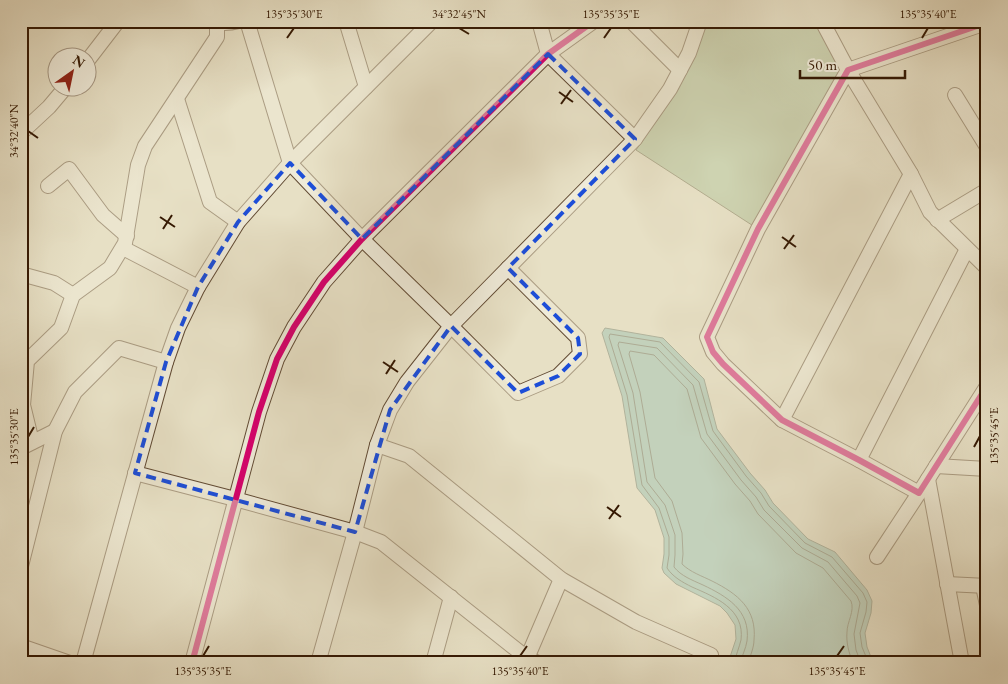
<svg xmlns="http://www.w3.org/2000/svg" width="1008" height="684" viewBox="0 0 1008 684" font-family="'EB Garamond',serif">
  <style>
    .green { fill: #b0c399; stroke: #726e4e }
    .water { fill: #98beaf; stroke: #707c6a }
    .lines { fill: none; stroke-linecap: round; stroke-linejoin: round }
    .shore { stroke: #666c59; stroke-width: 1 }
    .minor-casing { stroke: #624b34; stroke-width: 16 }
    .minor { stroke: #efebd9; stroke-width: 14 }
    .cycleway-casing { stroke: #efebd9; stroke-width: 9 }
    .cycleway { stroke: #d6006c; stroke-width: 6 }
    .marked { fill: none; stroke: #1d4ed8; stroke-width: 4; stroke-dasharray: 10 6; stroke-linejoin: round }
    .ticks { fill: none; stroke: #351903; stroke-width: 2 }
    .neatline { fill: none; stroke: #351903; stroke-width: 2 }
    .ticks-label { font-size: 12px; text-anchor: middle; fill: #351903 }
  </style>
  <rect width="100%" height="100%" fill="#e7e0c5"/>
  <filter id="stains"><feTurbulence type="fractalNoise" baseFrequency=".004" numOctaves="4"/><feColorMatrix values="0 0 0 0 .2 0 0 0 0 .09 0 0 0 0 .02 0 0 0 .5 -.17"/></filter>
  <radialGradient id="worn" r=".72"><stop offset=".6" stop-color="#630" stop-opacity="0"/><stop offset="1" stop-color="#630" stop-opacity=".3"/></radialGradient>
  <!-- green -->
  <polygon class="green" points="704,21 816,21 841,69 758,229 636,150 674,96"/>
  <!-- water -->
  <polygon class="water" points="605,328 663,338 704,379 717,429 750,473 765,490 773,503 808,539 835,552 867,590 872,601 871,613 865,633 867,647 871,657 876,663 728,663 736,639 735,625 727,613 720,606 676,584 664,573 662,568 664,554 664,538 655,510 637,488 622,396 602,333"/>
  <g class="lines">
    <!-- shore -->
    <g class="shore">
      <path d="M734,663C736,655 739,648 741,640C745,609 715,597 692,587C682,582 673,577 667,568L669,555V537L659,508L642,485L627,395L609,337L610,334L660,342L699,382L713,431L746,476L761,493L769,506L805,543L832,557L863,593L867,602L866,612L860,633L862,647L867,659L869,663"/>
      <path d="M740,663C742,656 746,648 747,641C751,610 726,596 703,585C692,580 681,576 674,567L675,555V535L665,505L647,482L633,393L618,345L619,342L657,348L693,385L707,434L741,480L756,497L764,510L802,548L828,562L857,596L860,603L854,634L856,650L861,663"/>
      <path d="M748,663C750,656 754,648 754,640C757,609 738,594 712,581C702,576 690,572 682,564L683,554L682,533L672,501L655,478L640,392L629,354L630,351L654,355L687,389L701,438L735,484L750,501L758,514L796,553L823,568L851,601C855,611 847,622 847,632C846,643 849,653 853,663"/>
    </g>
    <!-- minor casing -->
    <g class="minor-casing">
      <g id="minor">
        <path d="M213,21C221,24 231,23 239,21"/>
        <polyline points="247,21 290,163 362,239 451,326 518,393 558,376 580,354 578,338 508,268"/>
        <polyline points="346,21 366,87"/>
        <polyline points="539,21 548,54 635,139"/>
        <polyline points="631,21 680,70"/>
        <polyline points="822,21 848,70 911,174 930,212 987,268"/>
        <polyline points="980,25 848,70 758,229 707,337 713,352 723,364 782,420 859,460 919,493 987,386"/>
        <polyline points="88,60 118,21"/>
        <polyline points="955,95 987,147"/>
        <polyline points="177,99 210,202 238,222"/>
        <polyline points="21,133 49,107 65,88"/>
        <polyline points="48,186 69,169 103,215 127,236"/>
        <polyline points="937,220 987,190"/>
        <polyline points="123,248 198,287"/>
        <polyline points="21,274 54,283 73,295"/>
        <polyline points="782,420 911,174"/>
        <polyline points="32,442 23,405 27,361 61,328 73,295 110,268 125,243 138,165 145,146 217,37 217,23"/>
        <polyline points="377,445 409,456 561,579 636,622 711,655 707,663"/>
        <polyline points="21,448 55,431"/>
        <polyline points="859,460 967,249"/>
        <polyline points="936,466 987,469"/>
        <polyline points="135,473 235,499 355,532 381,542 527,658 538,663"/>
        <polyline points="928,479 962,663"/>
        <polyline points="877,557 919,493"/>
        <polyline points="21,566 55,431 75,392 119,348 166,362"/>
        <polyline points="947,584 987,586"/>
        <polyline points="983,586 987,605"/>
        <polyline points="21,646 70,663"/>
        <polyline points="83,663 166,362 178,328 198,287 238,222 290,163 432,21"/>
        <polyline points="192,663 259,412 277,359 294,327 324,282 362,239 548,54 594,21"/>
        <polyline points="318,663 355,532 377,445 390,410 407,382 451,326 635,139 670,89 689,53 700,21"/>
        <polyline points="433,663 451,597"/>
        <polyline points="525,663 561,579"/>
      </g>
    </g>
    <!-- minor -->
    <use href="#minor" class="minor"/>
    <!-- cycleway casing -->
    <g class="cycleway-casing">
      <g id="cycleway">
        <polyline points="980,25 848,70 758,229 707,337 713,352 723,364 782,420 859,460 919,493 987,386"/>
        <polyline points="192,663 259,412 277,359 294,327 324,282 362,239 548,54 594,21"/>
      </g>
    </g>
    <!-- cycleway -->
    <use href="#cycleway" class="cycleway"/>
  </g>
  <!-- marked area -->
  <path d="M0 0H1008V684H0ZM548,54L635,139L508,268L578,338L580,354L558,376L518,393L451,326L390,410L355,532L135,473L166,362L198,287L238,222L290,163L362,239Z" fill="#e7e0c5" fill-opacity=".55" fill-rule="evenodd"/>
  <path class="marked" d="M548,54L635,139L508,268L578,338L580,354L558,376L518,393L451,326L390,410L355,532L135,473L166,362L198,287L238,222L290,163L362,239Z"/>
  <!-- ticks -->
  <path class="ticks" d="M459,28L469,34M287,38L294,28M604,38L611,28M922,38L928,28M559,92L573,102M561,104L571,90M28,131L38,138M160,217L175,227M163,229L172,215M782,237L796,247M784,249L794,235M383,362L398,372M386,374L395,360M28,437L34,427M974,447L980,436M607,507L621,517M609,519L619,505M203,656L209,646M520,656L527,646M837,656L844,646"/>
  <!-- margin -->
  <rect width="1008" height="684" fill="none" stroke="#e7e0c5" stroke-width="55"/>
  <!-- north arrow -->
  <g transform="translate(72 72) rotate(33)"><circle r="24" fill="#efebd9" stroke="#a59783"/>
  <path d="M0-4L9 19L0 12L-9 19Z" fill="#8f2418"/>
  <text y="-8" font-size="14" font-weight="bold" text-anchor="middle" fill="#351903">N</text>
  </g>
  <!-- scale -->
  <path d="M800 70v8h105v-8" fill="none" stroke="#351903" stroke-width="2.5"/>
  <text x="808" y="70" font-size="15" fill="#351903" stroke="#efebd9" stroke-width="4" paint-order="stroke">50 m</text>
  <rect x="28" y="28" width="952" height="628" class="neatline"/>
  <g class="ticks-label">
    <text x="294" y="18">135°35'30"E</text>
    <text x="459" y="18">34°32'45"N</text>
    <text x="611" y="18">135°35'35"E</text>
    <text x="928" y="18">135°35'40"E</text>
    <text transform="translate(14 131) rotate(-90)" y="4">34°32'40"N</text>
    <text transform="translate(994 436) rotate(-90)" y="4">135°35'45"E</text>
    <text transform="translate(14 437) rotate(-90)" y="4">135°35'30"E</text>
    <text x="203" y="675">135°35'35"E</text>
    <text x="520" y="675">135°35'40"E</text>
    <text x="837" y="675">135°35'45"E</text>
  </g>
  <rect width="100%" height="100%" filter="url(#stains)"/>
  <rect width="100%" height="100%" fill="url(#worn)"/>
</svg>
